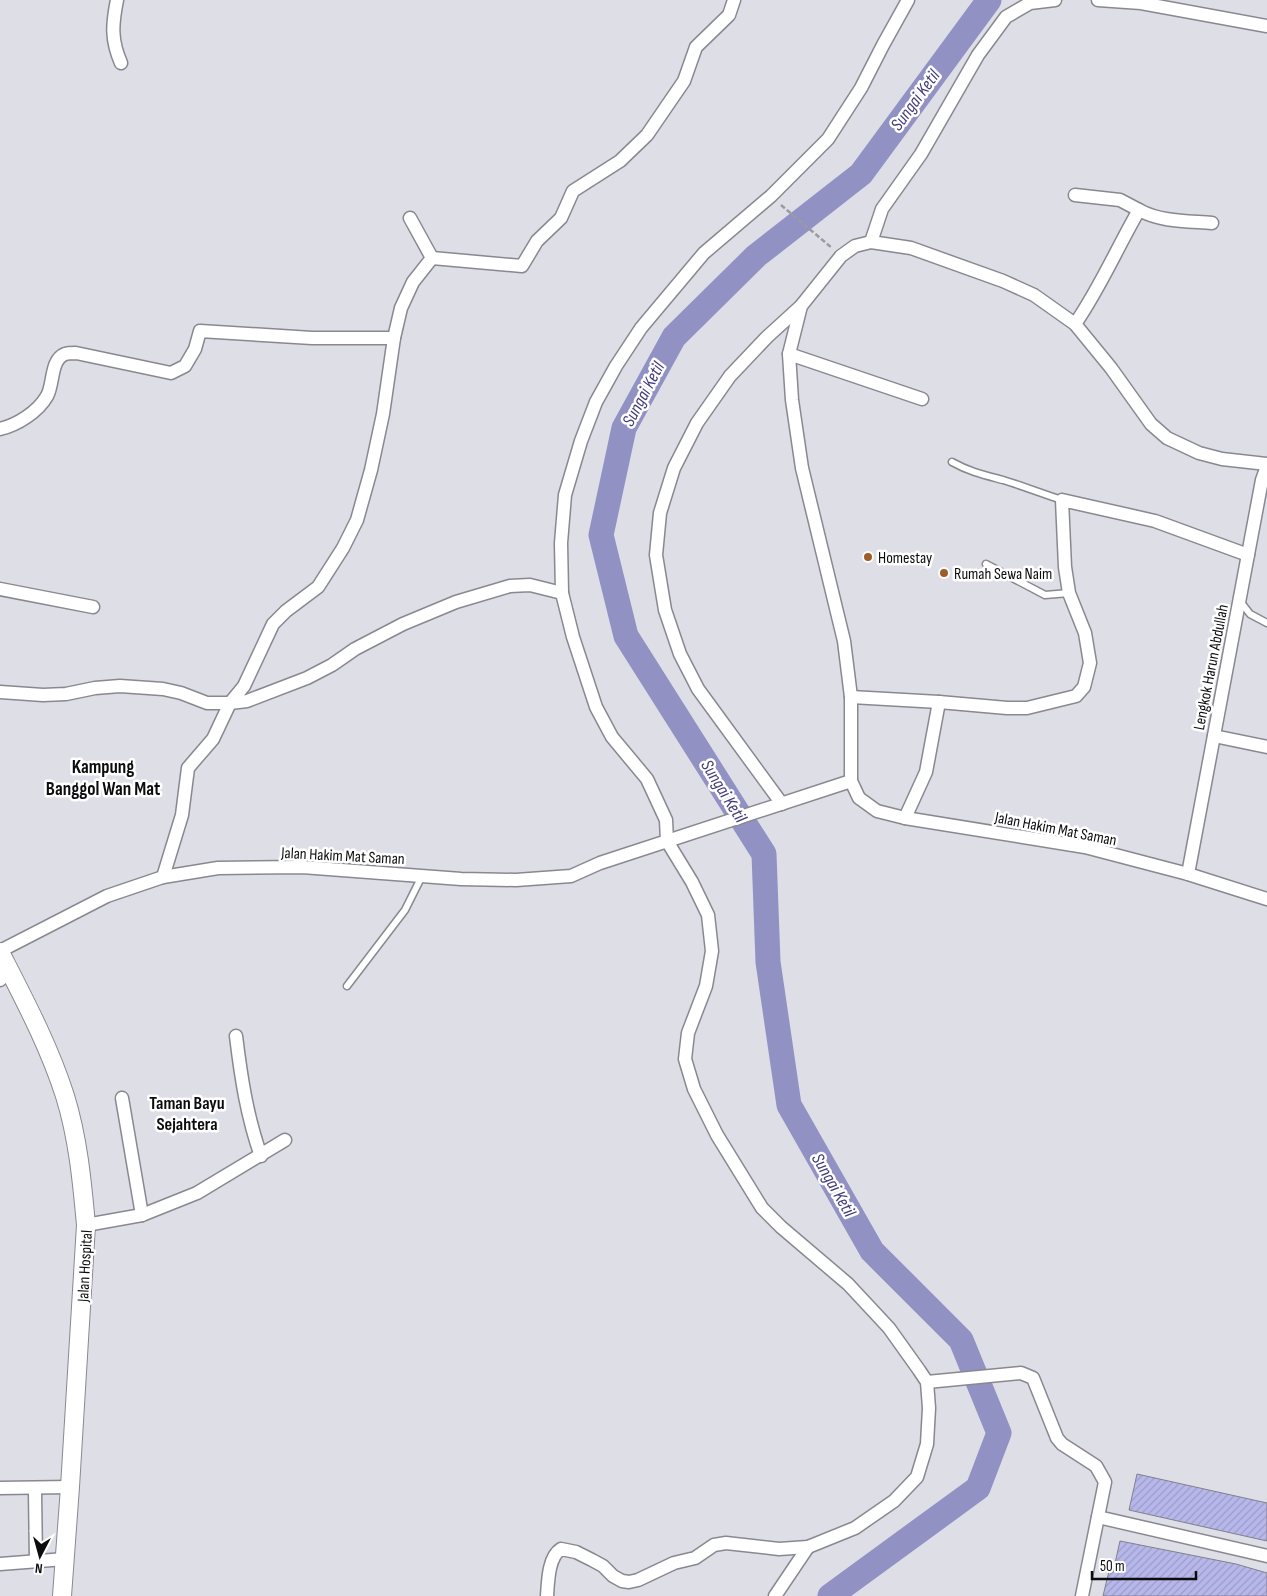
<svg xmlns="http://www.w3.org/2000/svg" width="1267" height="1596" viewBox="0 0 1267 1596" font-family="'Sofia Sans Condensed',sans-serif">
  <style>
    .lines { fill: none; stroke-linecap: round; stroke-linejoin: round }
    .river { stroke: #9191c4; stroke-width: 25 }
    .building { fill: url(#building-hatch); stroke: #818188 }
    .lane-casing { stroke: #888990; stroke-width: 9 }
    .street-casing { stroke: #888990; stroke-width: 15 }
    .secondary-casing { stroke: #888990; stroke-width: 20 }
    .path { stroke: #9a9aa0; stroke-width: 2.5; stroke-dasharray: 5 2.5; stroke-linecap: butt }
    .lane { stroke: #fff; stroke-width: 6 }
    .street { stroke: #fff; stroke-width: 12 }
    .secondary { stroke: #fff; stroke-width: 18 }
    .poi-dot { fill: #9e5c28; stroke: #fff; stroke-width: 2 }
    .labels { text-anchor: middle; stroke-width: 5; stroke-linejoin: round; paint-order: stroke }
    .poi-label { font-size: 16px; fill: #0c0c0e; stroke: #fff; text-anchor: start }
    .street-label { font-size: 16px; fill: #0c0c0e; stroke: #fff }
    .water-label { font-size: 18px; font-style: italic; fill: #423d7c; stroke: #fff }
    .neighbourhood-label { font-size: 18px; font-weight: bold; fill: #0c0c0e; stroke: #fff }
    .quarter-label { font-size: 19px; font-weight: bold; fill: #0c0c0e; stroke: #fff }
  </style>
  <defs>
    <pattern id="building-hatch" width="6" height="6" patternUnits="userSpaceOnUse" patternTransform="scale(1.25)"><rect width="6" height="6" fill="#b7b7eb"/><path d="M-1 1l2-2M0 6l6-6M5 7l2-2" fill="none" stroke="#9c9cc8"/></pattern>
  </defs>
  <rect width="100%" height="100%" fill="#dddee6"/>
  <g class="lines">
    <!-- river -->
    <polyline class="river" points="830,1596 978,1488 999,1433 961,1340 872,1251 789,1105 768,962 764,854 626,636 601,535 624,428 674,337 756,256 861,174 989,0"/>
  </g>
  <!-- building -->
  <g class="building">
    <polygon points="1137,1474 1267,1503 1267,1541 1129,1510"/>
    <polygon points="1120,1541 1236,1564 1267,1573 1267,1596 1103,1596 1109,1571 1113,1572"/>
  </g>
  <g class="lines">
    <!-- lane casing -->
    <g class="lane-casing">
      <g id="lane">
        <path d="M952,462C970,472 984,475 1003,480C1023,486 1043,494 1062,500"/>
        <polyline points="986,564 1045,595 1069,593"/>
        <polyline points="1240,601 1250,614 1267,623"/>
        <polyline points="347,986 405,910 422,876"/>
      </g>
    </g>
    <!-- street casing -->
    <g class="street-casing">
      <g id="street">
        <path d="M117,0C112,25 111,40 121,63"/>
        <polyline points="1098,0 1141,3 1267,26"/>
        <polyline points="1075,195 1120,200 1139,210"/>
        <polyline points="871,242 882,209 921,154 978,55 1006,17 1030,3 1055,0"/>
        <polyline points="432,258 522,266 537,241 561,218 573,191 620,161 647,135 684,81 696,47 729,15 734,0"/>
        <path d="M1075,324C1100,288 1117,248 1139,210C1161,222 1187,221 1212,223"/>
        <polyline points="789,354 922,399"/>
        <path d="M0,429C17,425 38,412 47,396C54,384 50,360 65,354C68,353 73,353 76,353L171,373L185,366L195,349L200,331L312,338H394"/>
        <polyline points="1267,464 1222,459 1199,453 1167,438 1151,424 1111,368 1075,324 1034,295 1003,281 911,248 871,242 855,246 841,256 801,306 789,354 792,400 802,468 844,641 851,697 851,781 859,798 877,811 905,818 1085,847 1188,874 1267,899"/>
        <polyline points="0,589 93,607"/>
        <polyline points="0,692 43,695 66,694 95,688 120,686 163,689 181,693 207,703 230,703 247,701 307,678 332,665 355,649 403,624 456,602 510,586 530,585 562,593"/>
        <polyline points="851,697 939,702 1007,708 1027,708 1076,696 1084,687 1090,663 1085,633 1069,593 1065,567 1062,500 1155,521 1248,555"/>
        <polyline points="1214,736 1267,747"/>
        <polyline points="782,804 698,689 680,654 665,610 656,555 660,513 674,468 697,423 730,376 767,337 801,306"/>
        <polyline points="905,818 926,772 939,702"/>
        <polyline points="1188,874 1262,480 1267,466"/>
        <polyline points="163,877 182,815 188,768 213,739 230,703 244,686 273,624 286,611 318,587 343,548 357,520 371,470 383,414 394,338 401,308 413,282 432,258 410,218"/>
        <polyline points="0,951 107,896 163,877 218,868 302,867 461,879 516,880 571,876 600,863 851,781"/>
        <polyline points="0,980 10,971"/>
        <path d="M236,1036C241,1077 247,1117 261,1156"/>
        <polyline points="122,1098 142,1215"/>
        <polyline points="86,1225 142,1215 197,1193 285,1140"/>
        <polyline points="927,1382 1021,1373 1033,1378 1057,1438 1062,1444 1096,1466 1105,1482 1082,1596"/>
        <polyline points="0,1488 70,1487"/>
        <polyline points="35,1492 36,1561"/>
        <polyline points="1098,1517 1267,1556"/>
        <polyline points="0,1564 65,1559"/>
        <path d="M547,1596C548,1583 548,1557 561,1549L576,1552L592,1560L603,1566L613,1576L622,1581L629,1582L638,1580L674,1563L695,1558L714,1545L726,1543L779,1549L808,1547L855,1528L894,1501L917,1477L927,1444L929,1408L927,1382L919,1370L889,1328L848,1284L781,1227L762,1208L717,1135L694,1089L685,1059L688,1033L706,986L712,951L708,915L692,882L667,841L666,820L647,779L612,737L596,707L573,637L562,593L561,543L565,495L581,441L596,402L616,366L641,328L704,253L771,196L828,139L861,88L883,45L908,0"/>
        <polyline points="775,1596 808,1547"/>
      </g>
    </g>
    <!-- secondary casing -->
    <g class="secondary-casing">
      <path id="secondary" d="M0,952C24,999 49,1046 65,1096C78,1138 82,1181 86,1225L70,1487L62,1596"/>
    </g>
    <!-- path -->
    <polyline class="path" points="781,205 832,248"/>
    <!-- lane -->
    <use href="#lane" class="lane"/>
    <!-- street -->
    <use href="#street" class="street"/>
    <!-- secondary -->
    <use href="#secondary" class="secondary"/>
  </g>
  <!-- markers -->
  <g class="poi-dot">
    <circle cx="868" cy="557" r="5"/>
    <circle cx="944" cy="573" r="5"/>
  </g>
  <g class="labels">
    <!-- poi labels -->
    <g class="poi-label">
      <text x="878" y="563">Homestay</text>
      <text x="954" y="579">Rumah Sewa Naim</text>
    </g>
    <!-- street labels -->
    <g class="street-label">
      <text transform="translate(1210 667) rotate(-79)" y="6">Lengkok Harun Abdullah</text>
      <text transform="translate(1056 828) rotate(11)" y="6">Jalan Hakim Mat Saman</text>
      <text transform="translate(343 855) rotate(3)" y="6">Jalan Hakim Mat Saman</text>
      <text transform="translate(84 1266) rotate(-87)" y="6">Jalan Hospital</text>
    </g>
    <!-- water labels -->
    <g class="water-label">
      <text transform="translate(915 100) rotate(-54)" y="6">Sungai Ketil</text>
      <text transform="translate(643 394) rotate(-62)" y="6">Sungai Ketil</text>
      <text transform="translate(724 791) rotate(58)" y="6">Sungai Ketil</text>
      <text transform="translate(834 1185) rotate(60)" y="6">Sungai Ketil</text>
    </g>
    <!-- neighbourhood labels -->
    <g class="neighbourhood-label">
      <text x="187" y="1109">Taman Bayu<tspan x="187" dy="21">Sejahtera</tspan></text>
    </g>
    <!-- quarter labels -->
    <g class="quarter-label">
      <text x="103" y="773">Kampung<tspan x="103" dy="22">Banggol Wan Mat</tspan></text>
    </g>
  </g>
  <!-- north arrow -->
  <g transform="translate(40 1556) rotate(186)" stroke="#ffffff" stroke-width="4" paint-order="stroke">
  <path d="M0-4L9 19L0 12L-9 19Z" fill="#0c0c0e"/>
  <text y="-8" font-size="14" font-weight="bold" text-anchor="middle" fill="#0c0c0e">N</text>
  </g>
  <!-- scale -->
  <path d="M1092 1571v8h104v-8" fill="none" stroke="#0c0c0e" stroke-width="2.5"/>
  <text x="1100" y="1571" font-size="15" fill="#0c0c0e" stroke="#ffffff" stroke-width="4" paint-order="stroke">50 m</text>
</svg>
